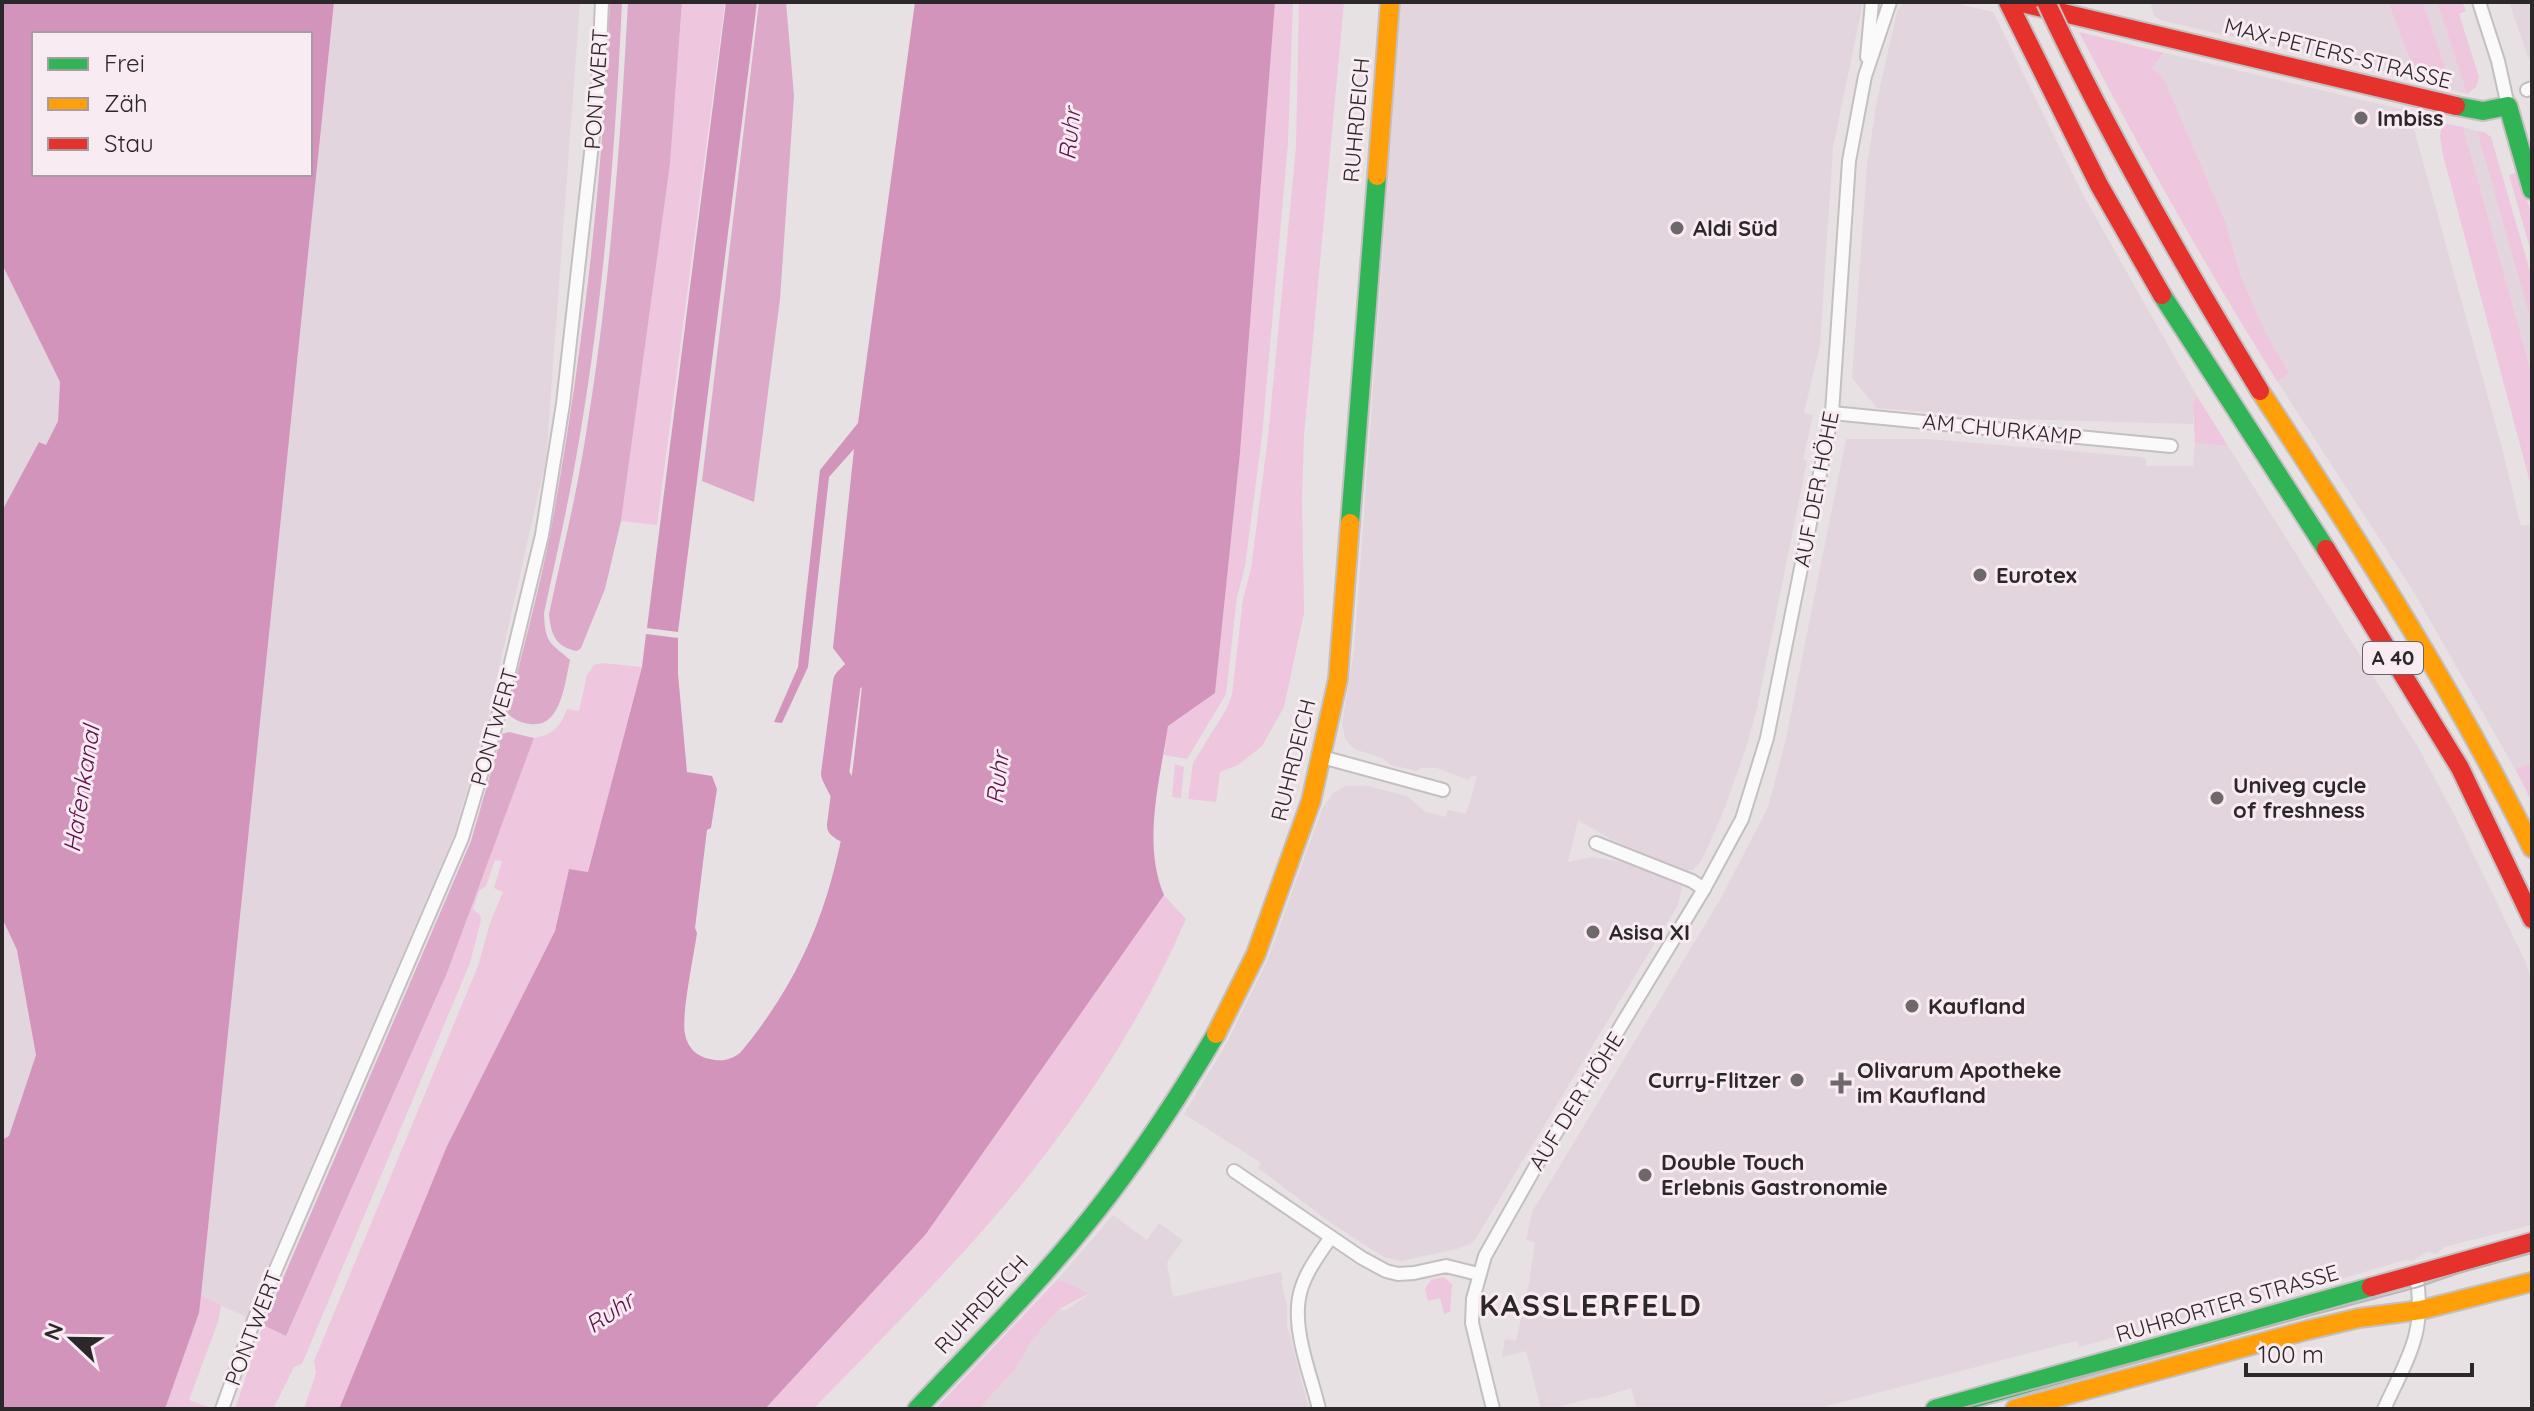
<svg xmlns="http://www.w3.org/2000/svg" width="2534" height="1411" viewBox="0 0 2534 1411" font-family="Quicksand,sans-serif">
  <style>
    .built { fill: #e3d5dd }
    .green { fill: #eec6de }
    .forest { fill: #dca9c9 }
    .water { fill: #d394bc; fill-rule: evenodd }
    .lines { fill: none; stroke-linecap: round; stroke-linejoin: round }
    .river { stroke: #d394bc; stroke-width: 28 }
    .street-casing { stroke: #c4bfc1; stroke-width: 16 }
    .fast-casing { stroke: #c4bfc1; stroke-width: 22 }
    .slow-casing { stroke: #c4bfc1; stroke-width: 22 }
    .jam-casing { stroke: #c4bfc1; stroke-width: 22 }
    .street { stroke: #fbfafb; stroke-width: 12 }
    .fast { stroke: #30b455; stroke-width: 18 }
    .slow { stroke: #ff9f0a; stroke-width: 18 }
    .jam { stroke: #e5322d; stroke-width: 18 }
    .tram { stroke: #b9b8b9; stroke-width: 2 }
    .jam-bridge-casing { stroke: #c4bfc1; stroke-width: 22; stroke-linecap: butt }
    .jam-bridge { stroke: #e5322d; stroke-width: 18 }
    .poi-dot { fill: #6d696b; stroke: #f8ebf2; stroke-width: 3 }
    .labels { text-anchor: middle; stroke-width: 6; stroke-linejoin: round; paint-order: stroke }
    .shield { fill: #f8ebf2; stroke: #696266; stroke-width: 2 }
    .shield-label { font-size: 20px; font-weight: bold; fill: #2c282a }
    .street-label { font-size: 22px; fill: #2c282a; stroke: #f8ebf2 }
    .poi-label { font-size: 22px; font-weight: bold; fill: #2c282a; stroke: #f8ebf2; text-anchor: start }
    .water-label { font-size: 24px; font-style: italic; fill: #61114a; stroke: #f8ebf2 }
    .district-label { font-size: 30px; font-weight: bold; letter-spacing: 2px; fill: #2c282a; stroke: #f8ebf2 }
  </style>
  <rect width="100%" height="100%" fill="#e7e1e4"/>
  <!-- built -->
  <g class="built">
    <polygon points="334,2 580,2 546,460 487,721 454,835 246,1317 201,1296"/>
    <polygon points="1401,2 1863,2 1833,148 1820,345 1804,413 1813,415 1803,460 1807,461 1757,708 1748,742 1724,810 1702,860 1693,870 1686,870 1612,840 1578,820 1568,862 1592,857 1618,861 1654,872 1682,887 1678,905 1476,1238 1470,1244 1457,1249 1401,1261 1384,1257 1331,1223 1258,1168 1261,1163 1184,1114 1226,1044 1267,961 1322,809 1334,792 1346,786 1368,786 1407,796 1426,812 1445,817 1448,810 1466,814 1477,777 1472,775 1468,780 1437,768 1422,768 1417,771 1391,765 1382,758 1354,749 1345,739 1342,723 1354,651"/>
    <polygon points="1904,2 1950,2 1993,12 2082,193 2197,396 2193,404 2193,424 2015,419 1877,408 1852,378 1867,165 1877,100 1897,12"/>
    <polygon points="2150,2 2388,2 2410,59 2414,79 2160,20 2154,15"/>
    <polygon points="2423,2 2437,2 2467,94 2453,90"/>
    <polygon points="2509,2 2532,2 2532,60 2530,61 2527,54"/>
    <polygon points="2165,53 2409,111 2501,444 2521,526 2532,524 2532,763 2515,769 2412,589 2277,381 2288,373 2266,334 2240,274 2226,223 2163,77 2152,68"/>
    <polygon points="2463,127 2477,131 2532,325 2532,375"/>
    <polygon points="2,264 60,382 58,421 46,445 39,442 2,511"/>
    <polygon points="1846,439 1928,439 2140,457 2146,459 2146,466 2193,466 2195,443 2228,446 2418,747 2456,818 2526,963 2532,980 2532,1225 2444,1247 2437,1254 2428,1252 2412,1261 2405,1260 2307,1289 2292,1289 2252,1299 2079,1347 2078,1341 2064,1344 1816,1409 1637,1409 1631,1388 1596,1399 1595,1397 1552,1409 1541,1409 1526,1351 1502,1357 1505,1339 1516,1341 1529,1283 1535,1242 1526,1240 1532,1212 1721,898 1768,807 1785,743"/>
    <polygon points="2,918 17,950 36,1055 9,1137 2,1140"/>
    <polygon points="1113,1215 1147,1240 1159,1223 1183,1240 1167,1263 1173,1297 1281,1272 1283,1280 1281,1281 1287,1306 1287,1325 1309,1409 979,1409 1016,1368 1032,1340 1049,1320 1059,1309 1066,1310 1088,1295 1066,1282 1057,1280"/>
  </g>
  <!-- green -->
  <g class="green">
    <polygon points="682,2 725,2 657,525 621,521 670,164"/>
    <polygon points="1275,2 1293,2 1288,143 1262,436 1245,566 1237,597 1226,694 1187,759 1164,755 1168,725 1215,692 1240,453"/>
    <polygon points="1299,2 1344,2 1304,436 1302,498 1304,613 1284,707 1262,746 1238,765 1220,772 1216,802 1188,799 1193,763 1226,710 1232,695 1243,599 1251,569 1268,437 1296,147"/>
    <polygon points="2388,2 2423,2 2453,90 2414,79 2410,59"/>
    <polygon points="2437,2 2462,2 2466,11 2459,14 2479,77 2476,87 2467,94"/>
    <path d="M2079,32L2164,53L2152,68L2163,77L2226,223L2240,274L2266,334L2289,373L2277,381C2206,267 2141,152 2079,32Z"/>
    <polygon points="2447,124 2463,127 2532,375 2532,490 2442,151 2440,135 2442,127"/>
    <polygon points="2477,131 2484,132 2491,137 2532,278 2532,325"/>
    <polygon points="2519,172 2532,217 2532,255 2509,175"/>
    <polygon points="2197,396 2228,446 2195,443 2193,404"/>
    <path d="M602,663L642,667L588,872L569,869L555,931L447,1146L339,1409H304L316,1373L314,1361L478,966L491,920L503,892L494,888L502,861L495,860L486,886L479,891L473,909L480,915L481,920L470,963L302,1364L294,1367L273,1409H235L263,1325L286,1336L447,973L534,738C552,735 561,727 567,709L579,711L587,675L594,665Z"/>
    <polygon points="2532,763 2532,802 2515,769"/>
    <polygon points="1175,764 1184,767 1181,798 1172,797"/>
    <path d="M1164,895L1186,919C1131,1045 1049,1160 956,1260C910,1311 861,1360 813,1409H765L926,1234Z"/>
    <polygon points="1443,1277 1452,1284 1450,1312 1444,1314 1440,1298 1428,1301 1425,1289 1431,1280"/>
    <polygon points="1057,1280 1066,1282 1088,1294 1059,1309 1049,1320 1032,1340 1016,1368 979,1409 935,1409"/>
    <polygon points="201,1296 221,1305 218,1322 189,1400 211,1408 165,1409 199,1313"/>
  </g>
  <!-- forest -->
  <g class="forest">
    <path d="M610,2H622C615,154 603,308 576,458C567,510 555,562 544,613C545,644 550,642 570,660C565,682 561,729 530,724C521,723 513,719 507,713C522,654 538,594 550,535C582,360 603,180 610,2Z"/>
    <path d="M628,2H682L670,164L621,521L605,589L581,648L577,651C555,647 551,634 549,614C560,562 573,510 582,458C608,308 620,154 628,2Z"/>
    <polygon points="759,2 786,2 794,96 780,299 754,502 702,481"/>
    <polygon points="509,732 534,738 447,973 286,1336 263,1325 471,841 502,734"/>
  </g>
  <!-- water -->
  <g class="water">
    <path d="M2,2H334L201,1296L199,1313L165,1409H2V1140L9,1136L36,1055L17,950L2,918V511L39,442L46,445L58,421L60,382L2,264ZM310,34V174H34V34Z"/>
    <polygon points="726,2 757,2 678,632 647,628"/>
    <path d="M915,2H1275L1240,453L1215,693L1168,726C1160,780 1142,843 1164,895L926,1234L765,1409H339L447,1146L555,931L569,869L588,872L642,667L646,634L678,638V674L687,772L712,776L717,789L711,828L707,830L695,928L697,933C694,955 681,1016 685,1034C687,1047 697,1057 710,1059C722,1062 730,1060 740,1053C836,938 847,829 862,686L833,648L854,449L829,477L808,667L782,723L774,722L798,667L820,470L858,423Z"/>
  </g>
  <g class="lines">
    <!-- river -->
    <polyline class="river" points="845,828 841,825 845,794 835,774 847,682 854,675"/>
    <!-- street casing -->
    <g class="street-casing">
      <g id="street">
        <polyline points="2479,2 2498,61 2508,106"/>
        <polyline points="1867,57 1872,2"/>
        <polyline points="2527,90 2532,88"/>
        <polyline points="1832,413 2171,446"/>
        <polyline points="1322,757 1443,790"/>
        <polyline points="1596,843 1692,881 1704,889"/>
        <polyline points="1234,1171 1362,1258 1386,1271 1398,1274 1414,1273 1446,1266 1478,1274"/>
        <polyline points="222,1409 254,1320 462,838 497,721 542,535 563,404 598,90 602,2"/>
        <path d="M1319,1409C1311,1375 1293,1333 1299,1298C1303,1275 1318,1256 1331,1237"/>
        <polyline points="1493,1409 1472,1323 1473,1299 1485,1256 1537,1164 1704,889 1742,819 1767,738 1832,413 1849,161 1865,76 1890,2"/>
        <path d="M2384,1409C2407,1359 2427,1332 2416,1275"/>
      </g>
    </g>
    <!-- fast casing -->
    <g class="fast-casing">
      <g id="fast">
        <polyline points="2456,106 2483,111 2508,106 2532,190"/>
        <polyline points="2162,295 2326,549"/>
        <polyline points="1350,523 1377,176"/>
        <path d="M917,1409C982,1340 1050,1272 1108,1196C1148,1144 1183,1090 1216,1034"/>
        <polyline points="1935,1409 2371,1287"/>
      </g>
    </g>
    <!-- slow casing -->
    <g class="slow-casing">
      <g id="slow">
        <polyline points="1377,176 1390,2"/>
        <path d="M2260,391C2358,540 2453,688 2532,848"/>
        <polyline points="1216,1034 1256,954 1311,801 1338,679 1350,523"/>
        <polyline points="2015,1409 2308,1330 2359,1318 2421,1310 2532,1282"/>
      </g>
    </g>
    <!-- jam casing -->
    <g class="jam-casing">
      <g id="jam">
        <polyline points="2008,2 2099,185 2162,295"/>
        <polyline points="2017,2 2456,106"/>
        <polyline points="2326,549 2460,768 2532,919"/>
        <polyline points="2371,1287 2532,1242"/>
      </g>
    </g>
    <!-- street -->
    <use href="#street" class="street"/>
    <!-- fast -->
    <use href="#fast" class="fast"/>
    <!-- slow -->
    <use href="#slow" class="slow"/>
    <!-- jam -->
    <use href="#jam" class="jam"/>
    <!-- tram -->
    <polyline class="tram" points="1959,1409 2418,1287 2459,1273 2532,1253"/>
    <!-- jam-bridge casing -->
    <g class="jam-bridge-casing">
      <path id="jam-bridge" d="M2046,2C2109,136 2183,264 2260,391"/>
    </g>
    <!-- jam-bridge -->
    <use href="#jam-bridge" class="jam-bridge"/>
  </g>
  <!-- markers -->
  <g class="poi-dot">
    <circle cx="2361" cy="118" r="8"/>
    <circle cx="1677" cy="228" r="8"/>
    <circle cx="1980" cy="575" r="8"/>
    <circle cx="2217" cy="798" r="8"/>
    <circle cx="1593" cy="932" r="8"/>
    <circle cx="1912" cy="1006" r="8"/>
    <circle cx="1797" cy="1080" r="8"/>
    <path d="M1837 1071h8v8h8v8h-8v8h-8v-8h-8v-8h8z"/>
    <circle cx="1645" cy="1175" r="8"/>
  </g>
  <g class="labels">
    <!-- shield labels -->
    <rect class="shield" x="2363" y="642" width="60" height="32" rx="6"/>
    <g class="shield-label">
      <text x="2393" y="665">A 40</text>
    </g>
    <!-- street labels -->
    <g class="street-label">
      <text transform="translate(2338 53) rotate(14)" y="8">MAX-PETERS-STRASSE</text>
      <text transform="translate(596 89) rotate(-86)" y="8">PONTWERT</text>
      <text transform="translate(1356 120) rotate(-85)" y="8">RUHRDEICH</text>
      <text transform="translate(2002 429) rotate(6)" y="8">AM CHURKAMP</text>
      <text transform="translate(1816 489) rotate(-79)" y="8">AUF DER HÖHE</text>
      <text transform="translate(494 727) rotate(-74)" y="8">PONTWERT</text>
      <text transform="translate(1293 760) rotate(-76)" y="8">RUHRDEICH</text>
      <text transform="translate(1576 1101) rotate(-58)" y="8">AUF DER HÖHE</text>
      <text transform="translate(2227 1303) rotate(-16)" y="8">RUHRORTER STRASSE</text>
      <text transform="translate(981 1304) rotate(-47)" y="8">RUHRDEICH</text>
      <text transform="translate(253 1328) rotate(-69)" y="8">PONTWERT</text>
    </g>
    <!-- poi labels -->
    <g class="poi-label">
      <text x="2377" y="126">Imbiss</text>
      <text x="1693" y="236">Aldi Süd</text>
      <text x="1996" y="583">Eurotex</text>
      <text x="2233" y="793">Univeg cycle<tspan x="2233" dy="25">of freshness</tspan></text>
      <text x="1609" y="940">Asisa XI</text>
      <text x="1928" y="1014">Kaufland</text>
      <text x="1857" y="1078">Olivarum Apotheke<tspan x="1857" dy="25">im Kaufland</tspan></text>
      <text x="1781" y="1088" text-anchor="end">Curry-Flitzer</text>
      <text x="1661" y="1170">Double Touch<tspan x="1661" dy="25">Erlebnis Gastronomie</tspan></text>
    </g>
    <!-- water labels -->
    <g class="water-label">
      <text transform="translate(1070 134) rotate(-84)" y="8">Ruhr</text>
      <text transform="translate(998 778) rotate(-83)" y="8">Ruhr</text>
      <text transform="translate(82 789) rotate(-81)" y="8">Hafenkanal</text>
      <text transform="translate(610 1313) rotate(-34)" y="8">Ruhr</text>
    </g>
    <!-- district labels -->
    <g class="district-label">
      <text x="1591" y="1316">KASSLERFELD</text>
    </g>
  </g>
  <!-- border -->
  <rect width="2534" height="1411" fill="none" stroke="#2c282a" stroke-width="8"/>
  <!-- legend -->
  <rect x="32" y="32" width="280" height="144" fill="#f8ebf2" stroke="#a69da2" stroke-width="2"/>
  <rect x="48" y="58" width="40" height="12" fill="#30b455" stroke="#a69da2" stroke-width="2"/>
  <text x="104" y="72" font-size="24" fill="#2c282a">Frei</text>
  <rect x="48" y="98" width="40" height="12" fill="#ff9f0a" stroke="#a69da2" stroke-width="2"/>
  <text x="104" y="112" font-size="24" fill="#2c282a">Zäh</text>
  <rect x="48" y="138" width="40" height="12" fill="#e5322d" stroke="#a69da2" stroke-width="2"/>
  <text x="104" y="152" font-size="24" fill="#2c282a">Stau</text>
  <!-- north arrow -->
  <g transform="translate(72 1339) rotate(292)" stroke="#f8ebf2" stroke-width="6" paint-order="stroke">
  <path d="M0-6L14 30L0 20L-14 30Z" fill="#2c282a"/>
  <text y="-12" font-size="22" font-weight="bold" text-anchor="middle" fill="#2c282a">N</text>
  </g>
  <!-- scale -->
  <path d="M2246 1363v12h226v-12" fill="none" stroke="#2c282a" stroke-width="4"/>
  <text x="2258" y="1363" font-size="24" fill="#2c282a" stroke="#f8ebf2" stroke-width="6" paint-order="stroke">100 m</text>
</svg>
